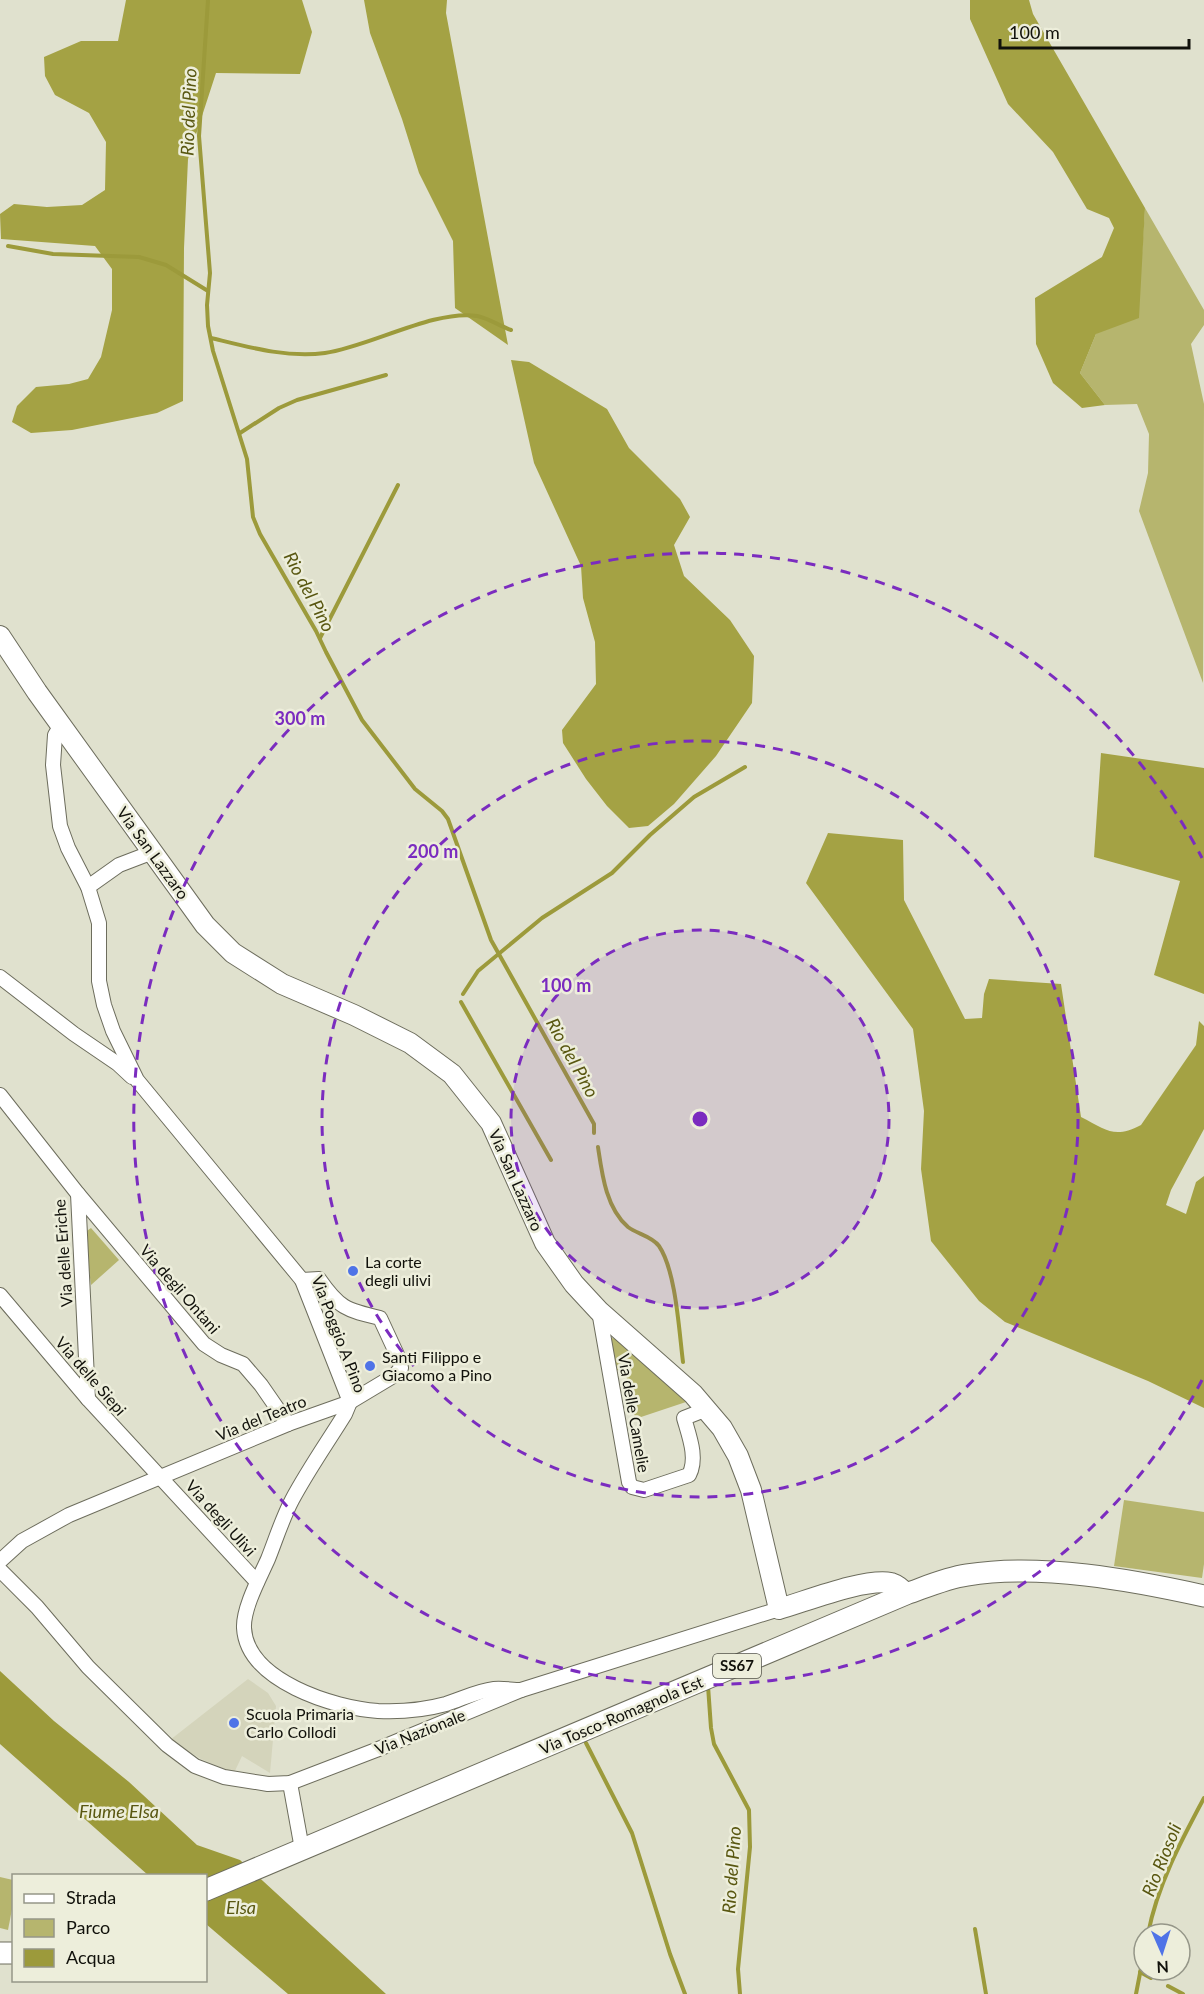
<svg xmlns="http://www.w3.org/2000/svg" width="1204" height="1994" viewBox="0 0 1204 1994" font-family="Lato,sans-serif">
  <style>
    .built { fill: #d4d4bb }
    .green { fill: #b6b56e }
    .forest { fill: #a4a244 }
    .water { fill: #9c9a3b }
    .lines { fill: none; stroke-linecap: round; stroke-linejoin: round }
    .stream { stroke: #9c9a3b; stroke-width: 4 }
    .street-casing { stroke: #6d6d5d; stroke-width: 16 }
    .secondary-casing { stroke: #6d6d5d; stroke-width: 22 }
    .primary-casing { stroke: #6d6d5d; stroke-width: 23 }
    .street { stroke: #fff; stroke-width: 14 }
    .secondary { stroke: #fff; stroke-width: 20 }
    .primary { stroke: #fff; stroke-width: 21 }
    .ring { fill: none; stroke: #7b2cbf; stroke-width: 3; stroke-dasharray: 10 8 }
    .poi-dot { fill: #4f73e7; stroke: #edeedb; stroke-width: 2 }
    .labels { text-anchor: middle; stroke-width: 5; stroke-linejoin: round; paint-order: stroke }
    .shield { fill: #edeedb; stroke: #535349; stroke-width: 1.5 }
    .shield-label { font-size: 15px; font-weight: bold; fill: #11110b }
    .street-label { font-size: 16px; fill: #11110b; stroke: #edeedb }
    .poi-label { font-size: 16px; fill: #11110b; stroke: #edeedb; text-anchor: start }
    .water-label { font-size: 18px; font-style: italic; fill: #595711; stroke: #edeedb }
    .centre { fill: #7b2cbf; stroke: #edeedb; stroke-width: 3 }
    .ring-label { font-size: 18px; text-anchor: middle; font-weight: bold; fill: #7b2cbf; stroke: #edeedb; stroke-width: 5; stroke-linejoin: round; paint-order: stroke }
  </style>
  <rect width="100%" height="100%" fill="#e0e1ce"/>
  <!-- built -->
  <polygon class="built" points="248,1679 268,1693 276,1706 270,1773 242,1756 234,1773 201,1759 170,1740"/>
  <!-- green -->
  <g class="green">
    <polygon points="1145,208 1204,310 1204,325 1191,344 1204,404 1203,683 1139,511 1148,473 1149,434 1137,404 1105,405 1080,373 1096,334 1142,253"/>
    <polygon points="91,1228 119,1260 91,1285 84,1233"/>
    <polygon points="612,1338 619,1340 686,1402 635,1419 625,1369 614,1371 609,1340"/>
    <polygon points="1124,1500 1204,1512 1204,1564 1202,1578 1114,1566"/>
    <polygon points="0,1877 13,1880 13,1904 8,1930 0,1928"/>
  </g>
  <!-- forest -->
  <g class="forest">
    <polygon points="126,0 302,0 312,32 300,74 216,73 188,159 184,248 183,401 157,413 72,430 31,433 12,422 17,406 36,387 69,384 88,379 101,357 112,310 112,269 95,246 1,239 0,214 14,204 47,207 82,205 105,190 106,142 89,113 55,95 45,76 44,57 81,41 118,41"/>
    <polygon points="364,0 447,0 446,13 508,345 455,308 453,241 419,173 402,119 370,33"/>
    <polygon points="970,0 1029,0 1033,14 1145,208 1139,318 1096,334 1080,373 1105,405 1082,408 1053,383 1036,344 1035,298 1102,257 1114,228 1109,218 1087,209 1053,152 1008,104 970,19"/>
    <polygon points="511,360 529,362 607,409 629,448 680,499 690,517 674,545 684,576 730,620 754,656 752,703 716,756 674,804 648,826 629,828 607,806 586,779 563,743 562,730 596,684 595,642 583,598 581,566 534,463"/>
    <polygon points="1101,753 1204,768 1204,994 1154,975 1180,881 1094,857"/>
    <path d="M828,833L903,840L904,900L965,1019L982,1018L984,994L989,979L1061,984L1081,1117C1107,1130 1114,1139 1141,1125L1196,1045L1199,1021L1204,1026V1129L1171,1190L1166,1205L1186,1214L1196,1182L1204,1176V1408L1148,1381L1005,1322L979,1301L931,1241L921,1169L924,1111L913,1029L806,883Z"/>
  </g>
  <!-- water -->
  <polygon class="water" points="0,1671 54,1721 129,1782 197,1845 240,1860 386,1994 288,1994 206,1924 206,1876 148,1875 0,1744"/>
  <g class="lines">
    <!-- stream -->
    <g class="stream">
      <polyline points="208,0 199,136 210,273 207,305 208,326 213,351 247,459 253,517 260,534 316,631 326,652 362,720 415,789 442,811 448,819 491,940 594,1124 594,1133"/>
      <polyline points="8,246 53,254 139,257 166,265 208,291"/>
      <path d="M211,338C248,347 286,358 325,353C369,347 435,309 477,316C488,318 500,326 511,330"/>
      <polyline points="240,433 279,408 297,400 386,375"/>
      <polyline points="320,638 398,485"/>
      <polyline points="463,994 478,971 542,918 612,873 650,835 694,797 745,767"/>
      <polyline points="461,1002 551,1160"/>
      <path d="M598,1147C602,1174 606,1208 628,1227C637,1234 652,1236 659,1246C676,1271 679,1331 683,1362"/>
      <polyline points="708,1686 711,1728 714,1744 749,1810 750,1847 738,1969 740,1994"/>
      <polyline points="586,1743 632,1833 670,1954 685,1994"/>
      <polyline points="975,1929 986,1994"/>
      <path d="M1148,1934C1157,1886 1181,1841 1204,1798"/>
      <polyline points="1140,1972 1151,1978"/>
      <polyline points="1168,1986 1183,1994"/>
      <polyline points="1136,1994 1144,1953"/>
    </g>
    <!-- street casing -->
    <g class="street-casing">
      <g id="street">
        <path d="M61,725L55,735L53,765L60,826L68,848L88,887L99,923V981L104,1005L113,1031L137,1080L302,1280L350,1402L345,1414C327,1443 308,1470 292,1500C282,1519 276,1539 268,1559C260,1577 243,1608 244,1628C247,1681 334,1708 378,1711C400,1712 424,1710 446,1704C462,1699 477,1691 494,1689C502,1688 512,1690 521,1690"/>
        <polyline points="88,887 119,865 153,852"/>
        <polyline points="0,977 74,1034 118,1064 132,1077"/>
        <polyline points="0,1095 78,1194 204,1344 221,1355 243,1364 261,1385 288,1424"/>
        <polyline points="78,1194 88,1399"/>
        <polyline points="0,1295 88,1399 257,1582"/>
        <path d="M599,1311L629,1482L632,1487L644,1490L689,1475C698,1458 689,1436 684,1418L707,1409"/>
        <path d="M0,1561L22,1541L69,1515L288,1424L350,1402L395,1375L401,1368L399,1359L380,1318C346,1310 339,1308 319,1279L302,1280"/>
        <polyline points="0,1570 37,1607 88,1667 167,1745 195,1766 224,1777 268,1784 290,1783 376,1750 521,1690 779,1609"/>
        <polyline points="290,1783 302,1849"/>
      </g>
    </g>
    <!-- secondary casing -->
    <g class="secondary-casing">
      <path id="secondary" d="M0,636L37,692L205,925L233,953L282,984L354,1015L410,1043L452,1074L491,1123L545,1243L574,1284L599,1311L693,1394L722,1428L738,1456L751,1490L779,1609C807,1601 864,1578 891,1583C897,1585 902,1589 906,1594"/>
    </g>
    <!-- primary casing -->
    <g class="primary-casing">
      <g id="primary">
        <path d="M206,1890L906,1594C926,1587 946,1578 967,1575C1040,1563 1132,1580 1204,1596"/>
        <polyline points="0,1953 14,1953"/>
      </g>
    </g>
    <!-- street -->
    <use href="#street" class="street"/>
    <!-- secondary -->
    <use href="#secondary" class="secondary"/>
    <!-- primary -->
    <use href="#primary" class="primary"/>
  </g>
  <!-- distance rings -->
  <circle cx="700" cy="1119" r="189" fill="#7b2cbf" fill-opacity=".12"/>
  <g class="ring">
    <circle cx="700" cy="1119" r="189"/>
    <circle cx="700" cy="1119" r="378"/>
    <path d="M1202 1380A566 566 0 1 1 1202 858"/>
  </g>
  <!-- markers -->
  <g class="poi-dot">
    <circle cx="353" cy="1271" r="6"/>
    <circle cx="370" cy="1366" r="6"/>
    <circle cx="234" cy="1723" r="6"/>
  </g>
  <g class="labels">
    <!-- shield labels -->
    <rect class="shield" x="713" y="1654" width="48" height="24" rx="4.5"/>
    <g class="shield-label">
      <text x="737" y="1671">SS67</text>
    </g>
    <!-- street labels -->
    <g class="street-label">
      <text transform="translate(153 853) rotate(54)" y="6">Via San Lazzaro</text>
      <text transform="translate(516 1180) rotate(66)" y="6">Via San Lazzaro</text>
      <text transform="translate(63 1253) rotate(-94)" y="6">Via delle Eriche</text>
      <text transform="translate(180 1289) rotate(49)" y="6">Via degli Ontani</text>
      <text transform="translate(339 1334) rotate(69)" y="6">Via Poggio A Pino</text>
      <text transform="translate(91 1376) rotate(49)" y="6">Via delle Siepi</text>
      <text transform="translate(634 1413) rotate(80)" y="6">Via delle Camelie</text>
      <text transform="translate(261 1418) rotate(-22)" y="6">Via del Teatro</text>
      <text transform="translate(221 1518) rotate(48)" y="6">Via degli Ulivi</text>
      <text transform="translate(621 1715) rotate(-23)" y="6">Via Tosco-Romagnola Est</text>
      <text transform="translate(420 1732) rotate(-22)" y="6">Via Nazionale</text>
    </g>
    <!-- poi labels -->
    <g class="poi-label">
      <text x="365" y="1268">La corte<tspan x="365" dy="18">degli ulivi</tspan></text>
      <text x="382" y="1363">Santi Filippo e<tspan x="382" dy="18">Giacomo a Pino</tspan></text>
      <text x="246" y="1720">Scuola Primaria<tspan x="246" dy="18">Carlo Collodi</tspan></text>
    </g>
    <!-- water labels -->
    <g class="water-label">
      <text transform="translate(189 112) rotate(-88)" y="6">Rio del Pino</text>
      <text transform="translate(309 592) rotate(62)" y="6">Rio del Pino</text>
      <text transform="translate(572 1058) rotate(61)" y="6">Rio del Pino</text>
      <text x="119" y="1818">Fiume Elsa</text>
      <text transform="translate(1162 1860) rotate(-68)" y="6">Rio Riosoli</text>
      <text transform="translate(732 1870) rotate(-86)" y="6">Rio del Pino</text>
      <text x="241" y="1914">Elsa</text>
    </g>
  </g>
  <circle cx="700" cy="1119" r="9" class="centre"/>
  <g class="ring-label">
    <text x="300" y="725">300 m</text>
    <text x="433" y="858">200 m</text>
    <text x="566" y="992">100 m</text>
  </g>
  <!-- legend -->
  <rect x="12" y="1874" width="195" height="108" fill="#edeedb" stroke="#959688" stroke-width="1.5"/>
  <rect x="24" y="1894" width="30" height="9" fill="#ffffff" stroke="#959688" stroke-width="1.5"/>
  <text x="66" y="1904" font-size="18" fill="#11110b">Strada</text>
  <rect x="24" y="1919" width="30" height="18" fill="#b6b56e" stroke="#959688" stroke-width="1.5"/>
  <text x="66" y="1934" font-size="18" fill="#11110b">Parco</text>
  <rect x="24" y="1949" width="30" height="18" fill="#9c9a3b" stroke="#959688" stroke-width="1.5"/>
  <text x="66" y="1964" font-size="18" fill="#11110b">Acqua</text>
  <!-- north arrow -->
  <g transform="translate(1162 1952) rotate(177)"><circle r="28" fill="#edeedb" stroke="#959688" stroke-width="1.5"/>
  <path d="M0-4.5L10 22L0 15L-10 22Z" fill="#4f73e7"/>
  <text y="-9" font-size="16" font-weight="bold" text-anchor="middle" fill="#11110b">N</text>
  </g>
  <!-- scale -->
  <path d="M1000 39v9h189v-9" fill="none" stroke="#11110b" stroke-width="3"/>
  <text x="1009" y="39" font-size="18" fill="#11110b" stroke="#edeedb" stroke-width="4.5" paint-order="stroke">100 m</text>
</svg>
